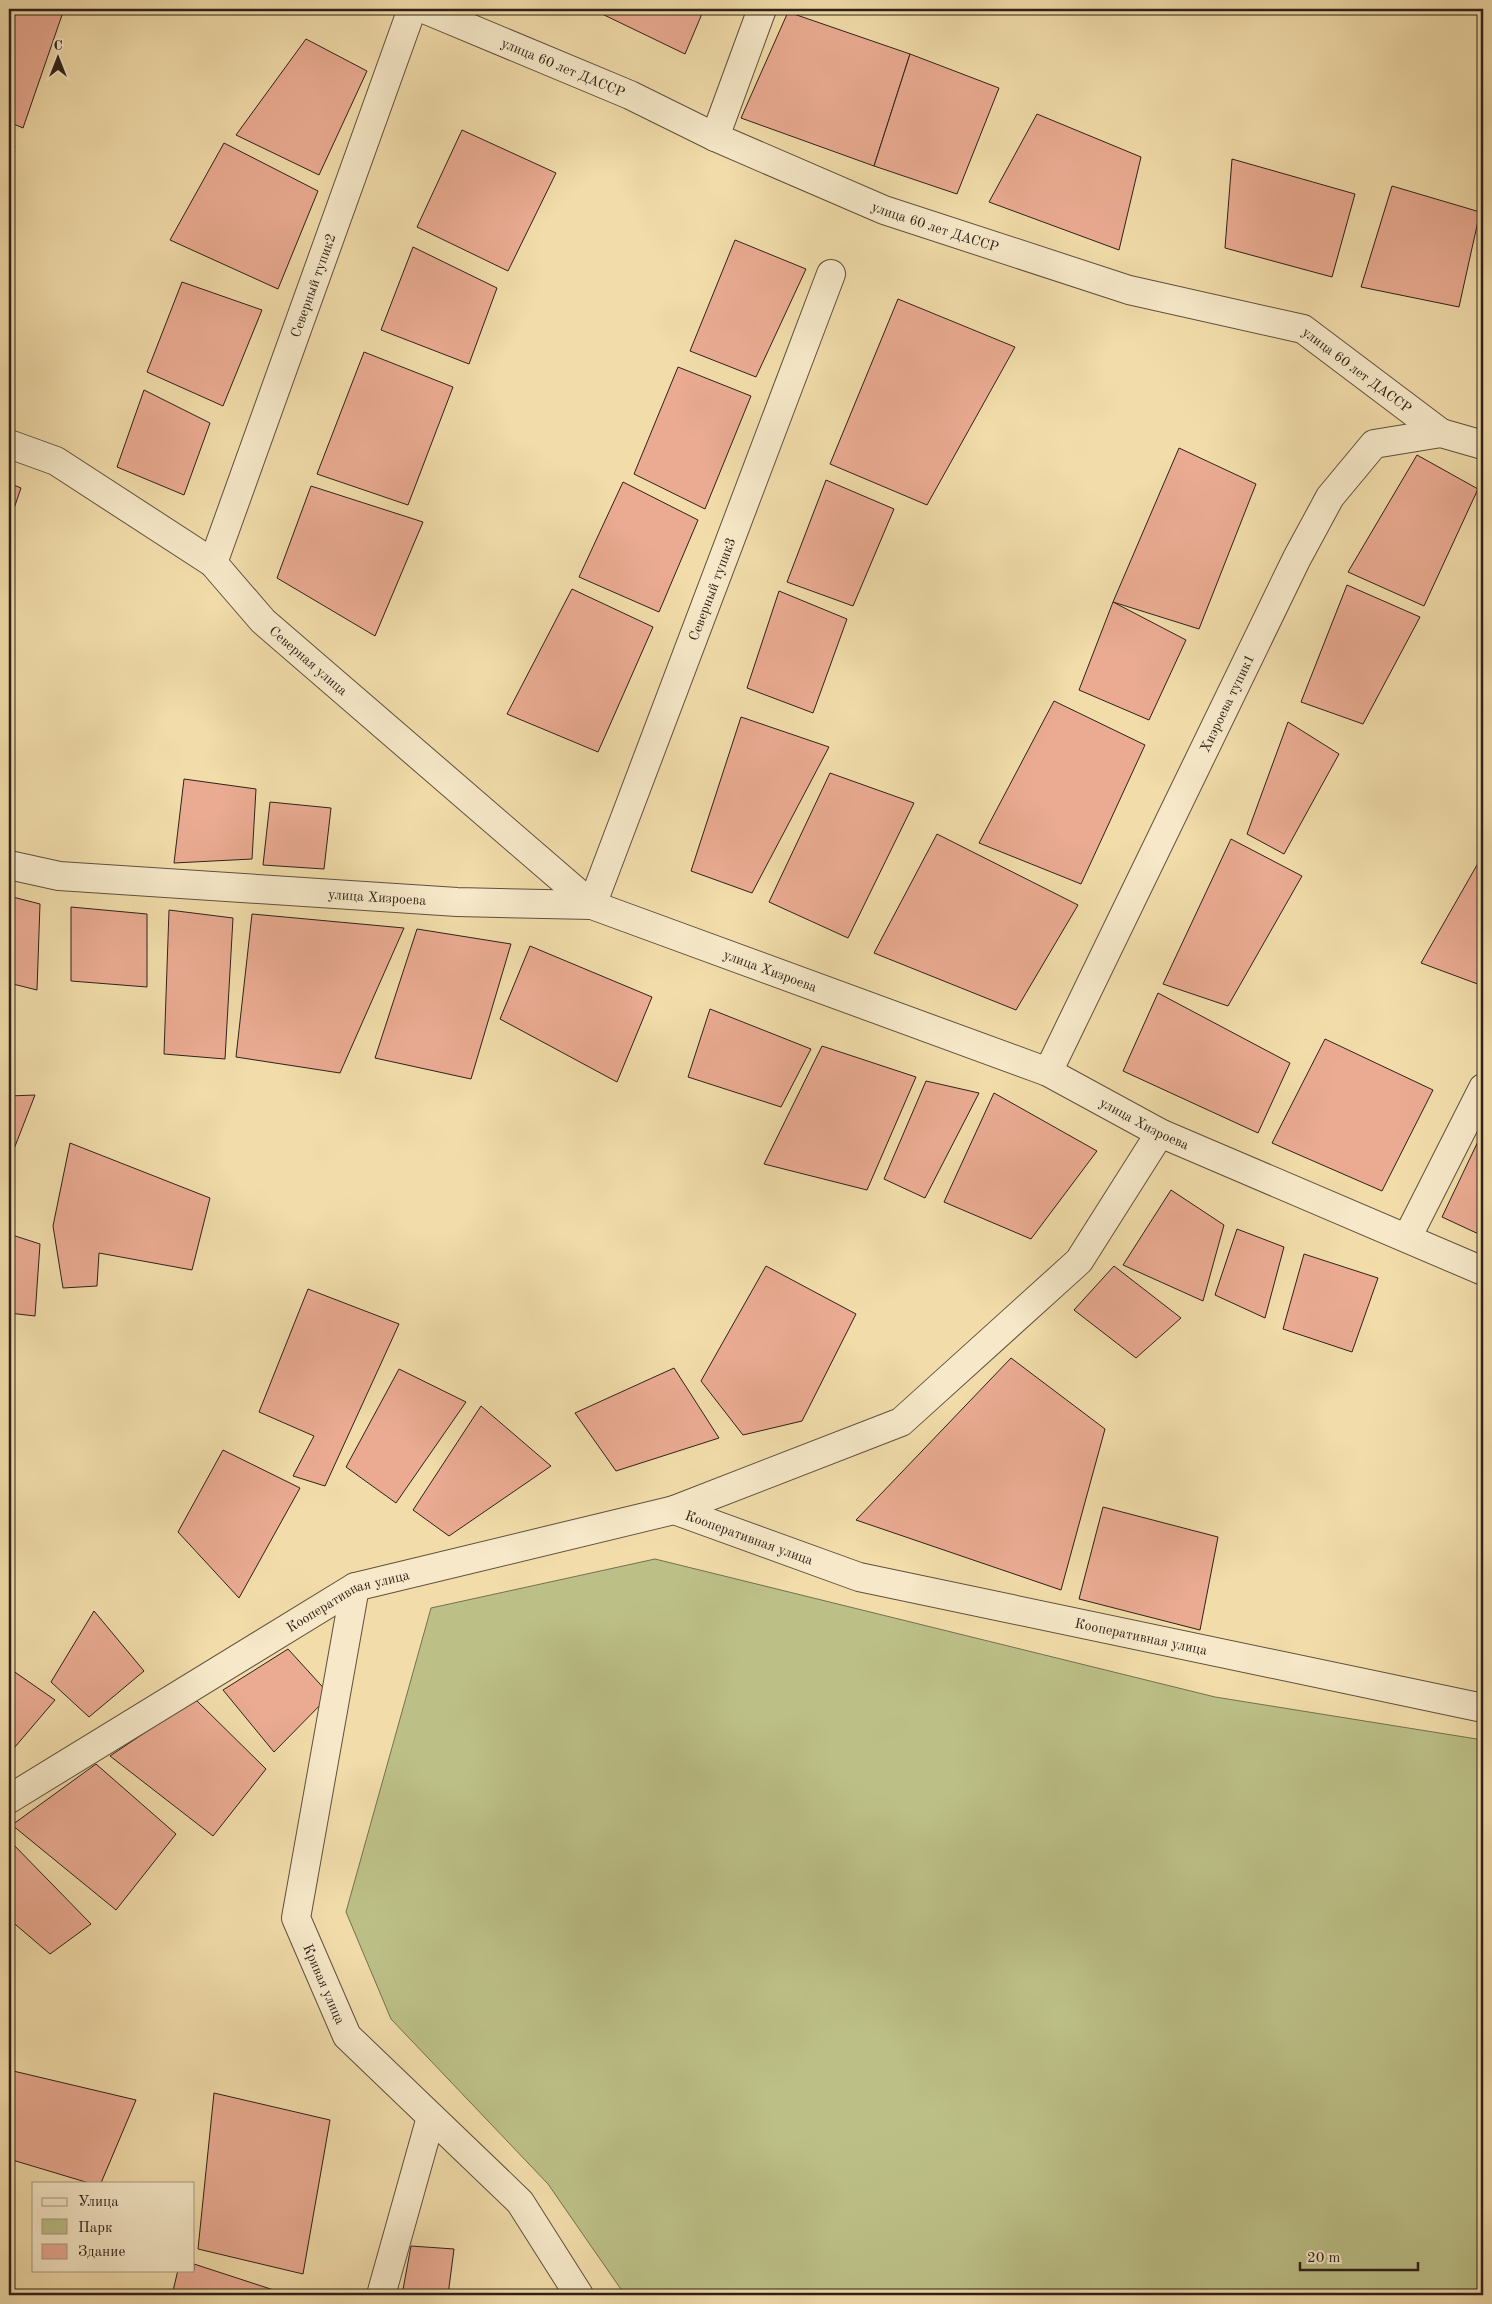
<svg xmlns="http://www.w3.org/2000/svg" width="1492" height="2304" viewBox="0 0 1492 2304" font-family="'Old Standard TT',serif">
  <style>
    .green { fill: #bcc087; stroke: #757050 }
    .building { fill: #eaab92; stroke: #2e2119 }
    .lines { fill: none; stroke-linecap: round; stroke-linejoin: round }
    .street-casing { stroke: #5f503d; stroke-width: 30 }
    .street { stroke: #f6e8c8; stroke-width: 28 }
    .labels { text-anchor: middle; stroke-width: 4.5; stroke-linejoin: round; paint-order: stroke }
    .street-label { font-size: 14px; fill: #2e2119; stroke: #f6e8c8 }
  </style>
  <rect width="100%" height="100%" fill="#f1dcaa"/>
  <filter id="stains"><feTurbulence type="fractalNoise" baseFrequency=".004" numOctaves="4"/><feColorMatrix values="0 0 0 0 .2 0 0 0 0 .09 0 0 0 0 .02 0 0 0 .5 -.17"/></filter>
  <radialGradient id="worn" r=".72"><stop offset=".6" stop-color="#630" stop-opacity="0"/><stop offset="1" stop-color="#630" stop-opacity=".3"/></radialGradient>
  <!-- green -->
  <polygon class="green" points="655,1559 1215,1697 1483,1740 1483,2295 625,2295 548,2184 391,2019 346,1912 431,1608"/>
  <!-- building -->
  <g class="building">
    <polygon points="9,9 48,9 62,15 23,128 9,122"/>
    <polygon points="585,9 602,9 600,13"/>
    <polygon points="602,9 704,9 685,54 600,13"/>
    <polygon points="788,12 910,54 874,166 741,118"/>
    <polygon points="306,39 367,71 319,175 236,135"/>
    <polygon points="910,54 999,88 957,194 874,166"/>
    <polygon points="1037,114 1141,157 1119,250 989,202"/>
    <polygon points="462,130 556,173 508,271 417,227"/>
    <polygon points="9,143 15,146 9,159"/>
    <polygon points="224,143 318,191 278,289 170,240"/>
    <polygon points="1232,159 1355,194 1332,277 1225,248"/>
    <polygon points="1392,186 1480,212 1459,307 1361,287"/>
    <polygon points="735,240 806,269 756,377 690,351"/>
    <polygon points="413,247 497,288 469,364 381,330"/>
    <polygon points="182,282 262,310 223,406 147,372"/>
    <polygon points="898,299 1015,347 927,505 830,464"/>
    <polygon points="364,352 453,387 408,505 317,474"/>
    <polygon points="678,367 751,396 705,509 634,474"/>
    <polygon points="144,390 210,423 184,495 117,467"/>
    <polygon points="1179,448 1256,484 1199,629 1113,602"/>
    <polygon points="1417,455 1478,489 1424,606 1348,572"/>
    <polygon points="826,480 894,509 853,606 787,582"/>
    <polygon points="623,482 698,520 659,612 579,577"/>
    <polygon points="9,483 21,488 9,523"/>
    <polygon points="311,486 423,522 375,636 277,578"/>
    <polygon points="1347,585 1420,617 1363,724 1301,702"/>
    <polygon points="572,589 653,627 598,752 507,714"/>
    <polygon points="779,591 847,619 813,713 747,688"/>
    <polygon points="1113,602 1186,640 1149,720 1079,690"/>
    <polygon points="1054,701 1145,745 1081,884 979,843"/>
    <polygon points="741,717 829,747 752,893 691,871"/>
    <polygon points="1288,722 1339,754 1284,854 1247,834"/>
    <polygon points="830,773 914,803 848,938 769,902"/>
    <polygon points="184,779 256,789 252,859 174,863"/>
    <polygon points="270,802 331,808 324,869 263,865"/>
    <polygon points="937,834 1078,905 1016,1010 874,953"/>
    <polygon points="1231,839 1302,876 1228,1006 1163,984"/>
    <polygon points="1481,858 1483,859 1483,986 1421,963"/>
    <polygon points="9,896 40,904 37,990 9,983"/>
    <polygon points="71,907 147,914 147,987 71,981"/>
    <polygon points="169,910 233,918 225,1059 164,1054"/>
    <polygon points="252,914 404,928 340,1073 236,1057"/>
    <polygon points="417,929 511,944 471,1079 375,1058"/>
    <polygon points="530,946 652,997 617,1082 500,1019"/>
    <polygon points="1158,993 1290,1063 1258,1133 1123,1071"/>
    <polygon points="710,1009 811,1049 781,1107 688,1077"/>
    <polygon points="1325,1039 1433,1090 1382,1191 1272,1143"/>
    <polygon points="822,1046 916,1077 867,1190 764,1164"/>
    <polygon points="926,1081 979,1093 925,1198 884,1179"/>
    <polygon points="994,1093 1097,1151 1031,1239 944,1202"/>
    <polygon points="35,1095 12,1154 9,1159 9,1096"/>
    <polygon points="1483,1131 1483,1236 1442,1217"/>
    <polygon points="70,1143 210,1198 192,1270 99,1253 97,1286 63,1288 53,1226"/>
    <polygon points="1171,1190 1224,1225 1203,1301 1123,1265"/>
    <polygon points="1237,1229 1284,1247 1265,1318 1215,1295"/>
    <polygon points="9,1234 40,1244 35,1316 9,1313"/>
    <polygon points="1304,1254 1378,1278 1352,1352 1283,1329"/>
    <polygon points="766,1266 856,1314 802,1421 743,1435 701,1381"/>
    <polygon points="1114,1266 1181,1318 1136,1358 1074,1310"/>
    <polygon points="308,1289 399,1324 325,1486 293,1476 314,1436 259,1412"/>
    <polygon points="1011,1358 1105,1429 1061,1590 856,1520"/>
    <polygon points="674,1368 719,1438 616,1471 575,1413"/>
    <polygon points="399,1369 466,1402 396,1503 346,1467"/>
    <polygon points="481,1406 551,1466 449,1536 413,1510"/>
    <polygon points="223,1450 300,1488 239,1598 178,1532"/>
    <polygon points="1103,1507 1218,1537 1200,1630 1079,1599"/>
    <polygon points="94,1611 144,1671 89,1717 51,1682"/>
    <polygon points="288,1649 330,1695 274,1752 223,1690"/>
    <polygon points="9,1668 55,1700 9,1754"/>
    <polygon points="195,1699 266,1769 213,1836 110,1756"/>
    <polygon points="96,1764 176,1834 116,1910 12,1825"/>
    <polygon points="9,1840 91,1924 50,1954 9,1919"/>
    <polygon points="9,2070 136,2100 101,2183 89,2183 9,2159"/>
    <polygon points="214,2093 330,2120 303,2274 198,2249"/>
    <polygon points="411,2246 454,2249 448,2295 402,2295"/>
    <polygon points="194,2264 289,2295 172,2295 178,2270 194,2270"/>
  </g>
  <g class="lines">
    <!-- street casing -->
    <g class="street-casing">
      <g id="street">
        <path id="s1" d="M424,9L630,95L715,137L884,210L1129,290L1303,329L1441,433"/>
        <polyline points="715,137 762,9"/>
        <path id="s2" d="M9,444L56,461L213,563L263,621L592,905"/>
        <path id="s3" d="M213,563L412,9"/>
        <path id="s4" d="M9,865L59,876L457,902L592,905L1048,1072L1160,1133L1483,1271"/>
        <path id="s5" d="M592,905L831,274"/>
        <path id="s6" d="M1048,1072L1297,558L1330,497L1374,444L1441,433L1483,445"/>
        <polyline points="1407,1238 1483,1088"/>
        <polyline points="674,1510 901,1422 1079,1261 1160,1133"/>
        <path id="s7" d="M355,1587L296,1918L347,2036L520,2202L579,2295"/>
        <path id="s8" d="M9,1799L355,1587L674,1510L859,1577L1483,1708"/>
        <polyline points="381,2295 431,2117"/>
      </g>
    </g>
    <!-- street -->
    <use href="#street" class="street"/>
  </g>
  <g class="labels">
    <!-- street labels -->
    <g class="street-label">
      <text dy="5" stroke="none"><textPath href="#s1" startOffset="151">улица 60 лет ДАССР</textPath></text>
      <text dy="5" stroke="none"><textPath href="#s1" startOffset="556">улица 60 лет ДАССР</textPath></text>
      <text dy="5" stroke="none"><textPath href="#s3" startOffset="295">Северный тупик2</textPath></text>
      <text dy="5" stroke="none"><textPath href="#s1" startOffset="1006">улица 60 лет ДАССР</textPath></text>
      <text dy="5" stroke="none"><textPath href="#s5" startOffset="338">Северный тупик3</textPath></text>
      <text dy="5" stroke="none"><textPath href="#s2" startOffset="374">Северная улица</textPath></text>
      <text dy="5" stroke="none"><textPath href="#s6" startOffset="410">Хиэроева тупик1</textPath></text>
      <text dy="5" stroke="none"><textPath href="#s4" startOffset="370">улица Хизроева</textPath></text>
      <text dy="5" stroke="none"><textPath href="#s4" startOffset="775">улица Хизроева</textPath></text>
      <text dy="5" stroke="none"><textPath href="#s4" startOffset="1180">улица Хизроева</textPath></text>
      <text dy="5" stroke="none"><textPath href="#s8" startOffset="814">Кооперативная улица</textPath></text>
      <text dy="5" stroke="none"><textPath href="#s8" startOffset="394">Кооперативная улица</textPath></text>
      <text dy="5" stroke="none"><textPath href="#s8" startOffset="1219">Кооперативная улица</textPath></text>
      <text dy="5" stroke="none"><textPath href="#s7" startOffset="408">Кривая улица</textPath></text>
    </g>
  </g>
  <!-- margin -->
  <rect width="1492" height="2304" fill="none" stroke="#f1dcaa" stroke-width="30"/>
  <rect x="10" y="10" width="1472" height="2284" fill="none" stroke="#2e2119" stroke-width="2.5"/>
  <rect x="15" y="15" width="1462" height="2274" fill="none" stroke="#2e2119"/>
  <!-- legend -->
  <rect x="32" y="2182" width="162" height="90" fill="#f6e8c8" stroke="#a69882"/>
  <rect x="42" y="2198" width="25" height="8" fill="#f6e8c8" stroke="#a69882"/>
  <text x="78" y="2206" font-size="15" fill="#2e2119">Улица</text>
  <rect x="42" y="2219" width="25" height="15" fill="#bcc087" stroke="#a69882"/>
  <text x="78" y="2232" font-size="15" fill="#2e2119">Парк</text>
  <rect x="42" y="2244" width="25" height="15" fill="#eaab92" stroke="#a69882"/>
  <text x="78" y="2256" font-size="15" fill="#2e2119">Здание</text>
  <!-- north arrow -->
  <g transform="translate(58 58)" stroke="#f6e8c8" stroke-width="4" paint-order="stroke">
  <path d="M0-4L9 19L0 12L-9 19Z" fill="#2e2119"/>
  <text y="-8" font-size="14" font-weight="bold" text-anchor="middle" fill="#2e2119">С</text>
  </g>
  <!-- scale -->
  <path d="M1300 2262v8h118v-8" fill="none" stroke="#2e2119" stroke-width="2.5"/>
  <text x="1307" y="2262" font-size="15" fill="#2e2119" stroke="#f6e8c8" stroke-width="4" paint-order="stroke">20 m</text>
  <rect width="100%" height="100%" filter="url(#stains)"/>
  <rect width="100%" height="100%" fill="url(#worn)"/>
</svg>
